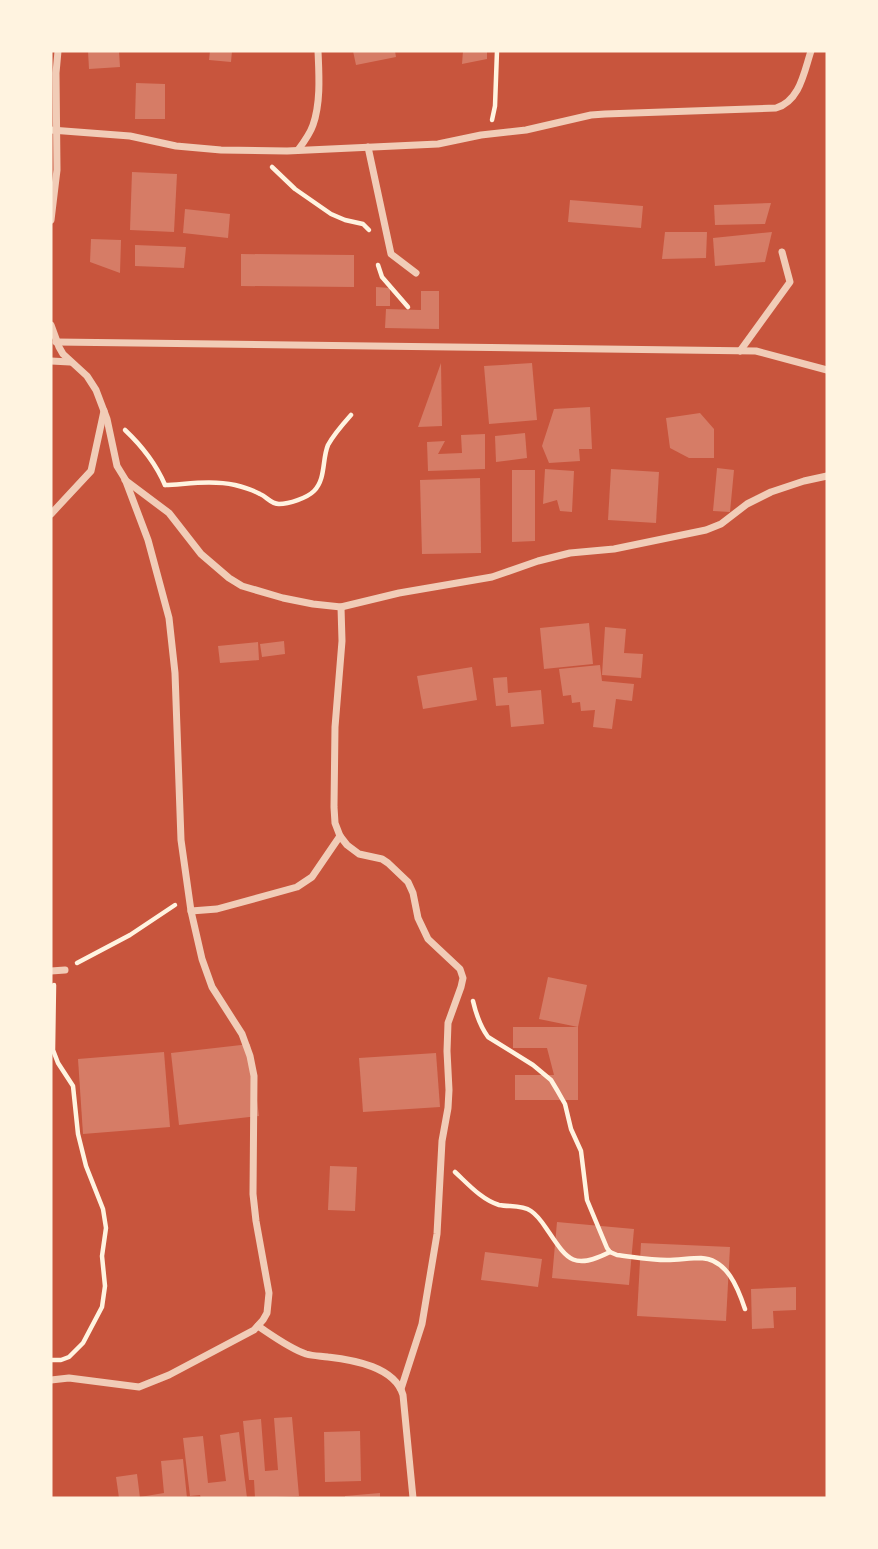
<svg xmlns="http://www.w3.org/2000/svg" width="878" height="1549" viewBox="0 0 878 1549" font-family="Poppins,sans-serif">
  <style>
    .building { fill: #d67c66 }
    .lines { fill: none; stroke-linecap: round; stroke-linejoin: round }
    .path { stroke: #fff3e0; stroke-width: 4.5 }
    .minor { stroke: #f1ccb7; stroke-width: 7 }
  </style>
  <rect width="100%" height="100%" fill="#c8553d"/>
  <!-- building -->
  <g class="building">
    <polygon points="88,51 119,51 120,67 89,69"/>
    <polygon points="210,51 232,51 231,62 209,60"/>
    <polygon points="353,51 395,51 396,57 356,65"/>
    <polygon points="463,51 487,51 487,59 462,64"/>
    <polygon points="136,83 165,84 165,119 135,119"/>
    <polygon points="132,172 177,174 174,232 130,230"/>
    <polygon points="570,200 643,206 641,228 568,222"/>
    <polygon points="771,203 765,224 715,225 714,205"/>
    <polygon points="185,209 230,214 228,238 183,233"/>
    <polygon points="665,232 707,232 706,258 662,259"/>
    <polygon points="772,232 765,262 715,266 713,238"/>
    <polygon points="91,239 121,240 120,273 90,262"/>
    <polygon points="135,245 186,247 184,268 135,266"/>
    <polygon points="241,254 354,255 354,287 241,286"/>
    <polygon points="376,287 390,288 390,306 376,306"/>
    <polygon points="421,291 439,291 439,329 385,328 386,309 421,310"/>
    <polygon points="441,363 442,426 418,427"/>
    <polygon points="532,363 537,420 489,424 484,366"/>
    <polygon points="590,407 592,449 579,449 580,461 549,463 542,446 554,409"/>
    <polygon points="700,413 714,429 714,458 689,458 670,448 666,418"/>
    <polygon points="525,433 527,458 496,462 495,436"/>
    <polygon points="485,434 485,469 428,471 427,442 445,441 438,454 462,453 461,435"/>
    <polygon points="717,468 734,470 730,512 713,511"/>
    <polygon points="545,469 574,471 572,512 560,511 557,500 543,504"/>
    <polygon points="611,469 659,472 656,523 608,520"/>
    <polygon points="512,470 535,470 535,541 512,542"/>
    <polygon points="480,478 481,553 422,554 420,480"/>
    <polygon points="589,623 593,664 544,669 540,628"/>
    <polygon points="605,627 626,629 624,653 643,654 641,678 602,675"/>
    <polygon points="284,641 285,654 262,657 260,644"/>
    <polygon points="258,642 259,660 220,663 218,646"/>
    <polygon points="600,665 602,681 634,684 632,701 616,699 612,729 593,727 595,710 581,711 580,702 572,703 571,695 563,696 559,669"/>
    <polygon points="472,667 477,700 423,709 417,676"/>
    <polygon points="507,677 508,693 541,690 544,724 511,727 509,705 496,706 493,678"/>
    <polygon points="548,977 587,985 578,1027 578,1100 515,1100 515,1075 554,1075 547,1048 513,1048 513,1027 578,1027 539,1019"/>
    <polygon points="250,1044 259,1116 179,1125 171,1053"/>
    <polygon points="164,1052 170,1127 83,1134 78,1059"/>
    <polygon points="436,1053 440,1107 363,1112 359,1058"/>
    <polygon points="330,1166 357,1167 355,1211 328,1210"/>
    <polygon points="557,1222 634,1229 629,1285 552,1278"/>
    <polygon points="641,1243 730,1247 726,1321 637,1316"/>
    <polygon points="485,1252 542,1259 538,1287 481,1280"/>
    <polygon points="796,1287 796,1310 773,1311 774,1328 752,1329 751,1289"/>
    <polygon points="292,1417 299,1496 255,1498 254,1480 249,1480 243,1421 261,1419 265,1471 278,1470 274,1418"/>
    <polygon points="360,1431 361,1481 325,1482 324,1432"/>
    <polygon points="239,1432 247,1498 201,1498 200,1495 190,1496 183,1438 203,1436 208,1483 226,1481 220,1435"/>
    <polygon points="183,1459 187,1498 141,1498 140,1497 164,1493 161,1461"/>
    <polygon points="137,1474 140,1498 119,1498 116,1477"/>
    <polygon points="380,1493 380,1498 345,1498 345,1496"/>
  </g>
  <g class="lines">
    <!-- path -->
    <g class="path">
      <polyline points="492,120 495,106 497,51"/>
      <polyline points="272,167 295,189 331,214 345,220 363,224 369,230"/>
      <polyline points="378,265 382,277 408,307"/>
      <path d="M125,430C142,446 156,464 165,485"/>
      <path d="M165,485C188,484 212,480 235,485C243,487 253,490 260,494C267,497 271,504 279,504C289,504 307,498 314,491C326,479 322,459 328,445C334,434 343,424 351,415"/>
      <polyline points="77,963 130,935 175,905"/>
      <path d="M473,1001C476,1014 480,1026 488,1037L533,1065L551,1080L557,1090L565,1104L571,1129L581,1151L587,1200L607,1248L610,1252L617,1255C634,1257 651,1260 667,1260C678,1260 690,1258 701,1258C727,1259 738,1288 745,1309"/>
      <path d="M455,1172C468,1184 482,1200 499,1205C510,1207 522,1205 531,1211C537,1215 542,1222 546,1228C567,1259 572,1271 610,1252"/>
      <polyline points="51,1360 61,1360 69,1357 83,1343 102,1307 105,1286 102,1256 106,1228 103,1209 86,1166 78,1134 73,1086 58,1063 53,1050 54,985"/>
    </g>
    <!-- minor -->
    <g class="minor">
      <path d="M51,130L130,136L176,146L221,150L287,151L438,144L481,135L526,130L591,115L605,114L776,108C800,101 804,72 811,51"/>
      <polyline points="368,147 391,254 416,273"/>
      <path d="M298,150C304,142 310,134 313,125C321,102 319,74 318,51"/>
      <polyline points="51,220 57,170 56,73 58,51"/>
      <polyline points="51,325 59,347 63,354 87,376 96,390 107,419 117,466 125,479 148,540 169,618 175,673 181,840 191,911 202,959 212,987 242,1034 250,1056 254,1076 253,1194 256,1221 269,1293 267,1313 263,1320 254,1330 169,1375 139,1387 69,1378 51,1380"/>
      <polyline points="56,342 756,351 827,370"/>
      <polyline points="740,351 790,282 782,252"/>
      <polyline points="51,361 70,362"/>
      <polyline points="125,480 169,513 201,554 229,578 242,586 283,598 313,604 341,607 399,593 492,577 538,561 570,553 614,549 706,530 721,524 747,504 771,492 804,481 827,476"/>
      <polyline points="51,514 91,471 104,411"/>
      <polyline points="341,607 342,641 335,727 334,807 335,823 340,836 347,845 359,854 382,859 388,863 408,882 413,893 418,918 428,939 460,969 463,978 461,987 448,1023 447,1051 449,1090 448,1108 442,1141 437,1234 422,1324 401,1389"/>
      <polyline points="191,911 217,909 297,887 312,877 340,836"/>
      <polyline points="51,971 65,970"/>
      <path d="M258,1326C273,1336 289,1348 306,1354C313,1356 321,1356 328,1357C354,1360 395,1367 403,1395L413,1498"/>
    </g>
  </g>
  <!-- border -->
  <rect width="878" height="1549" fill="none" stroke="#fff3e0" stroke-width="105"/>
</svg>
